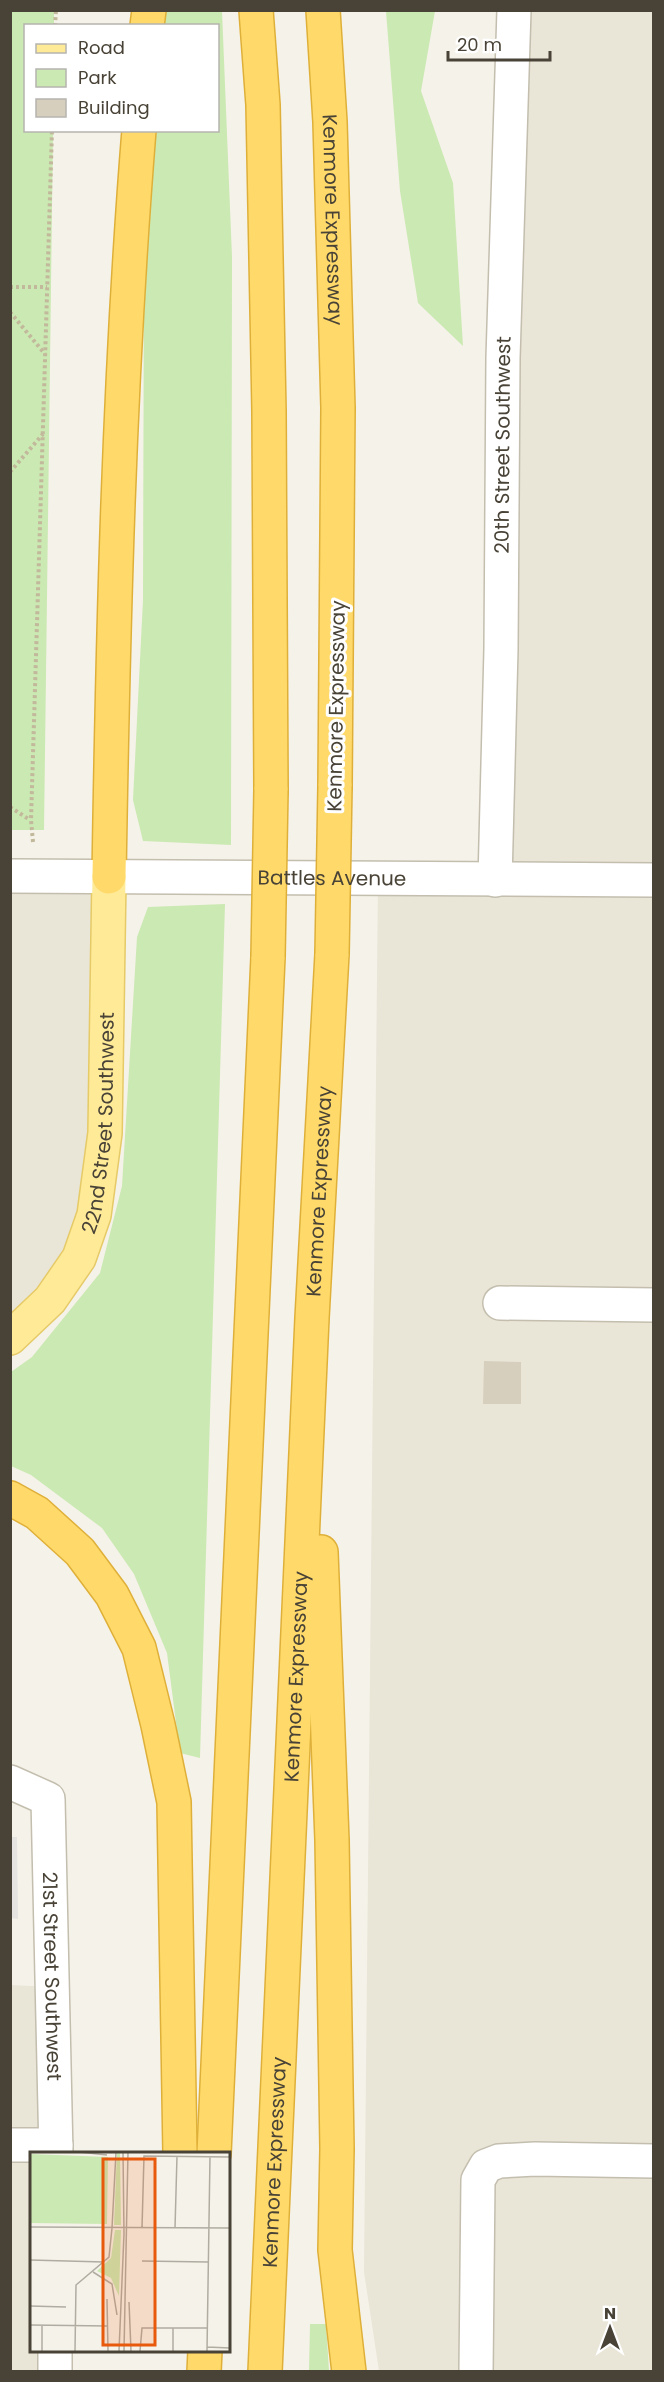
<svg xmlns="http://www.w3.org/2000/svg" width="664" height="2382" viewBox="0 0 664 2382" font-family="Poppins,sans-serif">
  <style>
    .residential { fill: #e9e5d7 }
    .green { fill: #cbe9b2 }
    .parking { fill: #e6e4e1 }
    .building { fill: #d7cfbe }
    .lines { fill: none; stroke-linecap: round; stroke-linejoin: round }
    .minor-casing { stroke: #c3beae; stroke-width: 36 }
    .major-casing { stroke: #e5ca67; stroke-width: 36 }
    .highway-casing { stroke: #dfb039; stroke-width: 36 }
    .path { stroke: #c2b89c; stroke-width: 4; stroke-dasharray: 3 3; stroke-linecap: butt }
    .minor { stroke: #fff; stroke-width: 33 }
    .major { stroke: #ffea98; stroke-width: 33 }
    .highway { stroke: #ffda6a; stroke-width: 33 }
    .highway-bridge-casing { stroke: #dfb039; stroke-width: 36; stroke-linecap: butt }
    .highway-bridge { stroke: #ffda6a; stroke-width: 33 }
    .labels { text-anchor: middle; stroke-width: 6; stroke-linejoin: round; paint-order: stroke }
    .street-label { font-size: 20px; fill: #494337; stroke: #fff }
    .inset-road { fill: none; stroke: #b0aca2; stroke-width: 1.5 }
    .view { fill: #e8590c; fill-opacity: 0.15; stroke: #e8590c; stroke-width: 3 }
    .inset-edge { fill: none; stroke: #494337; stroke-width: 3 }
  </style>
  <rect width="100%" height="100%" fill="#f5f2e9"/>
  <!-- residential -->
  <g class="residential">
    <polygon points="510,11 653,11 653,2371 379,2371 364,2272 378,879 495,880"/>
    <polygon points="11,876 109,877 94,1215 11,1337"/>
    <polygon points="10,1985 53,1987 56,2154 32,2154 32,2350 55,2351 55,2371 11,2371"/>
  </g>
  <!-- green -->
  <g class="green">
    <polygon points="10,11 54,11 54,25 26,26 26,130 53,131 44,830 10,830"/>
    <polygon points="165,11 222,11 232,257 231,845 143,841 133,800 143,600 144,253 155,131 218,130 218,26 163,25"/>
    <polygon points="386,11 435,11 421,91 453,183 463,346 418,303 400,191"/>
    <polygon points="225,904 200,1758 180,1753 167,1653 134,1574 102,1528 31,1475 11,1466 11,1372 32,1357 100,1273 122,1186 137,937 148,907"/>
    <polygon points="310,2324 326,2324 329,2371 309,2371"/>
  </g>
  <!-- parking -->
  <polygon class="parking" points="10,1837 17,1837 18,1919 11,1918"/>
  <!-- building -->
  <polygon class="building" points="484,1361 521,1362 521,1404 483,1404"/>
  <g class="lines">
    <!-- minor casing -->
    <g class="minor-casing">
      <g id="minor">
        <path id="s1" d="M10,876L654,880"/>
        <path id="s2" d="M495,880L501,649L503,358L514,10"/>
        <polyline points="500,1303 654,1305"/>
        <path id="s3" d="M10,1782L48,1799L56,2154"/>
        <polyline points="10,2145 56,2145"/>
        <polyline points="55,2372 55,2350"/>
        <polyline points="476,2372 478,2180 486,2166 499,2161 535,2159 654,2161"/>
      </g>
    </g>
    <!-- major casing -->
    <g class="major-casing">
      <g id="major">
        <path id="s4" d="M10,1338L50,1300L79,1258L94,1215L105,1133L109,877"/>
      </g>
    </g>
    <!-- highway casing -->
    <g class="highway-casing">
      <g id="highway">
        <polyline points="256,10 263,105 269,411 271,790"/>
        <path id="s5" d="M323,10L330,122L338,408L335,786"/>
        <polyline points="147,26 149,10"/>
        <path d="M109,877C113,628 119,379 139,130"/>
        <polyline points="10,1498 37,1513 80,1552 112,1595 139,1648 158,1725 174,1802 180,2154"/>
        <polyline points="321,1552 332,1840 337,2149 335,2250 349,2372"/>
        <polyline points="214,2154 268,957"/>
        <polyline points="204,2372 205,2350"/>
        <path id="s6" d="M265,2372L312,1318L332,954"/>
      </g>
    </g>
    <!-- path -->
    <g class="path">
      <polyline points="55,26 56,10"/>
      <polyline points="10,287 47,287"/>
      <polyline points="10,312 45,354"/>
      <polyline points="10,472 43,434"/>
      <polyline points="10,807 30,820"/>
      <polyline points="33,842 31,820 52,130"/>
    </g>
    <!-- minor -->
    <use href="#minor" class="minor"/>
    <!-- major -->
    <use href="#major" class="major"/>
    <!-- highway -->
    <use href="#highway" class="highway"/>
    <!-- highway-bridge casing -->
    <g class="highway-bridge-casing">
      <g id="highway-bridge">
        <polyline points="332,954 335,786"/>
        <polyline points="268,957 271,790"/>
      </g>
    </g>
    <!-- highway-bridge -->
    <use href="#highway-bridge" class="highway-bridge"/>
  </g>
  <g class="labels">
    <!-- street labels -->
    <g class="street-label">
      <text dy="7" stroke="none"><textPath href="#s5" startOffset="210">Kenmore Expressway</textPath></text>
      <text dy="7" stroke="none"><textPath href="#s2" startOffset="435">20th Street Southwest</textPath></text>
      <text transform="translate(336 706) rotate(-89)" y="7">Kenmore Expressway</text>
      <text dy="7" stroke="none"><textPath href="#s1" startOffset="322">Battles Avenue</textPath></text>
      <text dy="7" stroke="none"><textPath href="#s4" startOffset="244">22nd Street Southwest</textPath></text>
      <text dy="7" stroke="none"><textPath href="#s6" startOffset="1182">Kenmore Expressway</textPath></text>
      <text dy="7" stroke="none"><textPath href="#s6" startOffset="696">Kenmore Expressway</textPath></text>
      <text dy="7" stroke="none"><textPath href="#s3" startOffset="219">21st Street Southwest</textPath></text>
      <text dy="7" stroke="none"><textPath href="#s6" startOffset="210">Kenmore Expressway</textPath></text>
    </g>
  </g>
  <!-- overview -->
  <g transform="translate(30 2152)">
    <rect width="200" height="200" fill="#f5f2e9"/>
    <path d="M87,0H90L91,73H84ZM0,2L78,5L77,72L0,71ZM85,78H91L89,144L81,126L67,119L81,106Z" fill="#cbe9b2"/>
    <path class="inset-road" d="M49,0L77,3M0,75L200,76M82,76L86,0M112,76L114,4L200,5M145,76L147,4M0,108L74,110M112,109L178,110M63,120L82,132L87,163M77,147L78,199M99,150L101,199M0,154L36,155M0,173L78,174M177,195L200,196M12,199V173M45,199L46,133L79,105L82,76M89,199L94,82L93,0M94,199L98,0M110,199L112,176H177M143,199V176M177,199L180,4"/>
    <path class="view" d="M73,7H125V193H73Z"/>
    <rect width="200" height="200" class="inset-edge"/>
  </g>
  <!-- border -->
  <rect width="664" height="2382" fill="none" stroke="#494337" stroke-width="24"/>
  <!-- legend -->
  <rect x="24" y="24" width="195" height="108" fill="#ffffff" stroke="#b6b4af" stroke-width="1.5"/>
  <rect x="36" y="44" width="30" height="9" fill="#ffea98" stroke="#b6b4af" stroke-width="1.5"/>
  <text x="78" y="54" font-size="18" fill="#494337">Road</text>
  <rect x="36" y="69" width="30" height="18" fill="#cbe9b2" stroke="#b6b4af" stroke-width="1.5"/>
  <text x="78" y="84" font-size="18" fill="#494337">Park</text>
  <rect x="36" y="99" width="30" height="18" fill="#d7cfbe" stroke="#b6b4af" stroke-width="1.5"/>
  <text x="78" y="114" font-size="18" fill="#494337">Building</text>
  <!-- north arrow -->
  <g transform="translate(610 2328)" stroke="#ffffff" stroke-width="4.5" paint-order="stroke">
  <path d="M0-4.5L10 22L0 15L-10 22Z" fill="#494337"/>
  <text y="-9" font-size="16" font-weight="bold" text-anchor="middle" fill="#494337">N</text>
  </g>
  <!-- scale -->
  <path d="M448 51v9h102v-9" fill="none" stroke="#494337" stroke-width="3"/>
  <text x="457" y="51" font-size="18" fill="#494337" stroke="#ffffff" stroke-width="4.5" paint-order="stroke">20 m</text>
</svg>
